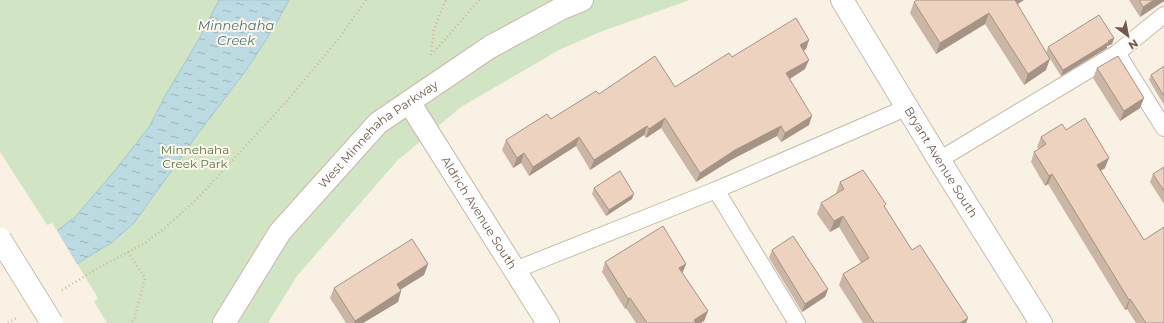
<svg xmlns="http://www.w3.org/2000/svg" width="1164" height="323" viewBox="0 0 1164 323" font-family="Montserrat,sans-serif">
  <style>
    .green { fill: #d1e5c5 }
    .water { fill: url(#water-ripples); stroke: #a3c8d1 }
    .pier { fill: #f9f2e4 }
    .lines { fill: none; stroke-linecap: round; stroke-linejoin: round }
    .lane-casing { stroke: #c9baac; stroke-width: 18 }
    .street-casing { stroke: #c9baac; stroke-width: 24 }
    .path { stroke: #d0b6a3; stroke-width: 2.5; stroke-dasharray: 1 3; stroke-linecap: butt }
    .lane { stroke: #fff; stroke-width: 16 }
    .street { stroke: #fff; stroke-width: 22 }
    .secondary-bridge-casing { stroke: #cebcad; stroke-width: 24; stroke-linecap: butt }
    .secondary-bridge { stroke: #fff; stroke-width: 22 }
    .wall { fill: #cbb5a4 }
    .shaded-wall { fill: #a59386 }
    .building { fill: #ecd2bf; stroke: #a59386 }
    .labels { text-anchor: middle; stroke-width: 4; stroke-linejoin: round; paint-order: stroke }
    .street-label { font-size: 12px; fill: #6f5a4d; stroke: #fdf6ea }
    .park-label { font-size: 12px; fill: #557a49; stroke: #fdf6ea }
    .water-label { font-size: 13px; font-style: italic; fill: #497580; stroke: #fdf6ea }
  </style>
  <defs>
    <pattern id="water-ripples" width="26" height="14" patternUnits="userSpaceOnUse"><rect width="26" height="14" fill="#bbdae1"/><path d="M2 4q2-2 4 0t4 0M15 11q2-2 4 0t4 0" fill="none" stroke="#9cb4b9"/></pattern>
  </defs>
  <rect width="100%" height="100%" fill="#f9f2e4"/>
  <!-- green -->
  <polygon class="green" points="0,0 690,0 600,32 559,50 461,107 397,161 297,276 268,323 107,323 94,302 98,298 52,223 47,225 0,152"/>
  <!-- water -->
  <polygon class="water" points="219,0 289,0 275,26 247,69 197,135 134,223 111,243 0,311 54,233 75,217 112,174 149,127 165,96 199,39"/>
  <!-- pier -->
  <polygon class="pier" points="56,229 78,266 0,313 0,265"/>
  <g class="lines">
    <!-- lane casing -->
    <g class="lane-casing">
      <g id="lane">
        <polyline points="1117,53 1164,128"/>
        <polyline points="939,160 1117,53 1164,15"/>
        <polyline points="716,190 797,323"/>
        <polyline points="515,270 716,190 908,107"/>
      </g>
    </g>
    <!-- street casing -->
    <g class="street-casing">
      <g id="street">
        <path id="s1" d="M842,0L939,160L1041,323"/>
        <path id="s2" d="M409,102L548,323"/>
        <path id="s3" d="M224,323L280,232L378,123L490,47L562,8L582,0"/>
      </g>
    </g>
    <!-- path -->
    <g class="path">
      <polyline points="434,52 479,0"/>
      <polyline points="431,55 434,29 446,0"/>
      <polyline points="128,252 145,278 134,320 129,323"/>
      <polyline points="62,290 95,270 145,243 165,228 198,198 286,102 340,37 366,0"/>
      <polyline points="8,323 18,317"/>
    </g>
    <!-- lane -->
    <use href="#lane" class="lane"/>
    <!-- street -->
    <use href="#street" class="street"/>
    <!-- secondary-bridge casing -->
    <g class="secondary-bridge-casing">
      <polyline id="secondary-bridge" points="0,239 52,323"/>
    </g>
    <!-- secondary-bridge -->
    <use href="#secondary-bridge" class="secondary-bridge"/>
  </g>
  <!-- wall -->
  <g class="wall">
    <polygon points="1129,0 1164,0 1164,1 1140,17"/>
    <polygon points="914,2 1017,4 1046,53 1048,47 1114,38 1112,44 1107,46 1107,48 1061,76 1047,54 1046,70 1024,85 985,24 936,54 910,13"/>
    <polygon points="809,40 806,49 804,51 805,69 790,79 809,125 781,142 777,136 731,160 696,182 661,128 646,138 644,135 590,170 576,146 529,176 521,163 513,168 502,150 506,140 551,119 599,94 675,87 732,57"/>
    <polygon points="1164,66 1164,105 1149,80 1151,75"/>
    <polygon points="1097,68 1140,108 1120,121 1093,78"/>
    <polygon points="1066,130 1105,168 1101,170 1164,323 1136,323 1127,309 1125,310 1048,184 1045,186 1031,162 1034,152 1039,149 1037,147 1041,137"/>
    <polygon points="1164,167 1164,204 1150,182 1153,174"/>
    <polygon points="840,182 885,207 912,250 968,318 966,323 863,323 839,285 843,274 861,263 839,227 830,232 817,214 821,203 836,194 836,193"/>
    <polygon points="594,188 632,199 606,216 592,194"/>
    <polygon points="772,250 828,289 825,297 802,312 769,258"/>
    <polygon points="605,262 686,264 682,273 708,311 704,321 701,323 636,323 626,308 625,309 602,272"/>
    <polygon points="428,264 424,275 400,290 401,291 398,302 363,323 346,323 330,298 334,288"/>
  </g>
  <!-- shaded-wall -->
  <g class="shaded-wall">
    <polygon points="1013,0 1024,0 1010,9"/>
    <polygon points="1154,0 1164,0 1164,1 1140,17 1143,7"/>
    <polygon points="989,13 985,24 936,54 940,43"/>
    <polygon points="1114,38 1112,44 1107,46 1107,48 1061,76 1063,70"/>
    <polygon points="809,40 806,49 797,55 800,45"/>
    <polygon points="1050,59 1046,70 1024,85 1028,74"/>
    <polygon points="809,60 805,69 783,83 786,73"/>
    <polygon points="1144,98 1140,108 1120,121 1124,111"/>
    <polygon points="812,116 809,125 781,142 785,133"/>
    <polygon points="665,118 661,128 646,138 649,129"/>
    <polygon points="647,126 644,135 590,170 594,160"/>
    <polygon points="781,126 777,136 731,160 696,182 700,173 735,150"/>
    <polygon points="579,137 576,146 529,176 533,167"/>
    <polygon points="524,153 521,163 513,168 517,158"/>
    <polygon points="1109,158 1105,168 1094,175 1097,165"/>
    <polygon points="1052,174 1048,184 1045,186 1049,176"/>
    <polygon points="634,194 632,199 606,216 609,210"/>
    <polygon points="843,216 839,227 830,232 834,221"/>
    <polygon points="428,264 424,275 393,294 397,284"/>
    <polygon points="686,264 682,274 679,268"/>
    <polygon points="828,289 825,297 802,312 805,304"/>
    <polygon points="401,291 398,302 363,323 354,323 355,321"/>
    <polygon points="630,298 626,308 625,309 628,299"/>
    <polygon points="1130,299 1127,309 1125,310 1129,300"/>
    <polygon points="708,311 704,321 701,323 692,323 694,320"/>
    <polygon points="968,318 966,323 960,323"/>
  </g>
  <!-- building -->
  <g class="building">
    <polygon points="917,0 1015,0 1050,59 1028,74 989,13 940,43 914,2"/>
    <polygon points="1139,0 1154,0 1143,7"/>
    <polygon points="1099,15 1114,38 1108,41 1109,42 1063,70 1048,47"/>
    <polygon points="796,18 809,40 800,45 809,60 786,73 812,116 785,133 781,126 735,150 700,173 665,118 649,129 647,126 594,160 579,137 533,167 524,153 517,158 506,140 547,114 551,119 596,91 599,94 655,56 675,87 729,53 732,57"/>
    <polygon points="1118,56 1144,98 1124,111 1097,68"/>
    <polygon points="1164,66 1164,96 1151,75"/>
    <polygon points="1085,118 1109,158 1097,165 1144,240 1164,227 1164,323 1146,323 1130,299 1129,300 1052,174 1049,176 1034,152 1046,144 1041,137 1062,124 1066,130"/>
    <polygon points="1164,167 1164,191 1153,174"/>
    <polygon points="863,170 886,204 884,206 912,250 920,245 968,318 960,323 874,323 843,274 869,258 843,216 834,221 821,203 844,189 840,182"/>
    <polygon points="620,171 634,194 609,210 594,188"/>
    <polygon points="663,226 686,264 679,268 708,311 694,320 696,323 647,323 630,298 628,299 605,262"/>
    <polygon points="793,236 828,289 805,304 772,250"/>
    <polygon points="412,239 428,264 397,284 401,291 355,321 334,288"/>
  </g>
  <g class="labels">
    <!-- street labels -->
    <g class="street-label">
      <text dy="4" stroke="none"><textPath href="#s3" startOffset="246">West Minnehaha Parkway</textPath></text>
      <text dy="4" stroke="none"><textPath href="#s1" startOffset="190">Bryant Avenue South</textPath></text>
      <text dy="4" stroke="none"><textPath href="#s2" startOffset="131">Aldrich Avenue South</textPath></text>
    </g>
    <!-- park labels -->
    <g class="park-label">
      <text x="195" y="154">Minnehaha<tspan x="195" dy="14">Creek Park</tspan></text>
    </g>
    <!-- water labels -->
    <g class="water-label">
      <text x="236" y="30">Minnehaha<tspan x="236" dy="15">Creek</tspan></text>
    </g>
  </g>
  <!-- north arrow -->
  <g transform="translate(1128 36) rotate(148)" stroke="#fdf6ea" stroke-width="3" paint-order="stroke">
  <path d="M0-3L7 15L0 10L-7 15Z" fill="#6f5a4d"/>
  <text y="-6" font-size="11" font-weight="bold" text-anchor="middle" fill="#6f5a4d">N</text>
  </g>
</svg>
